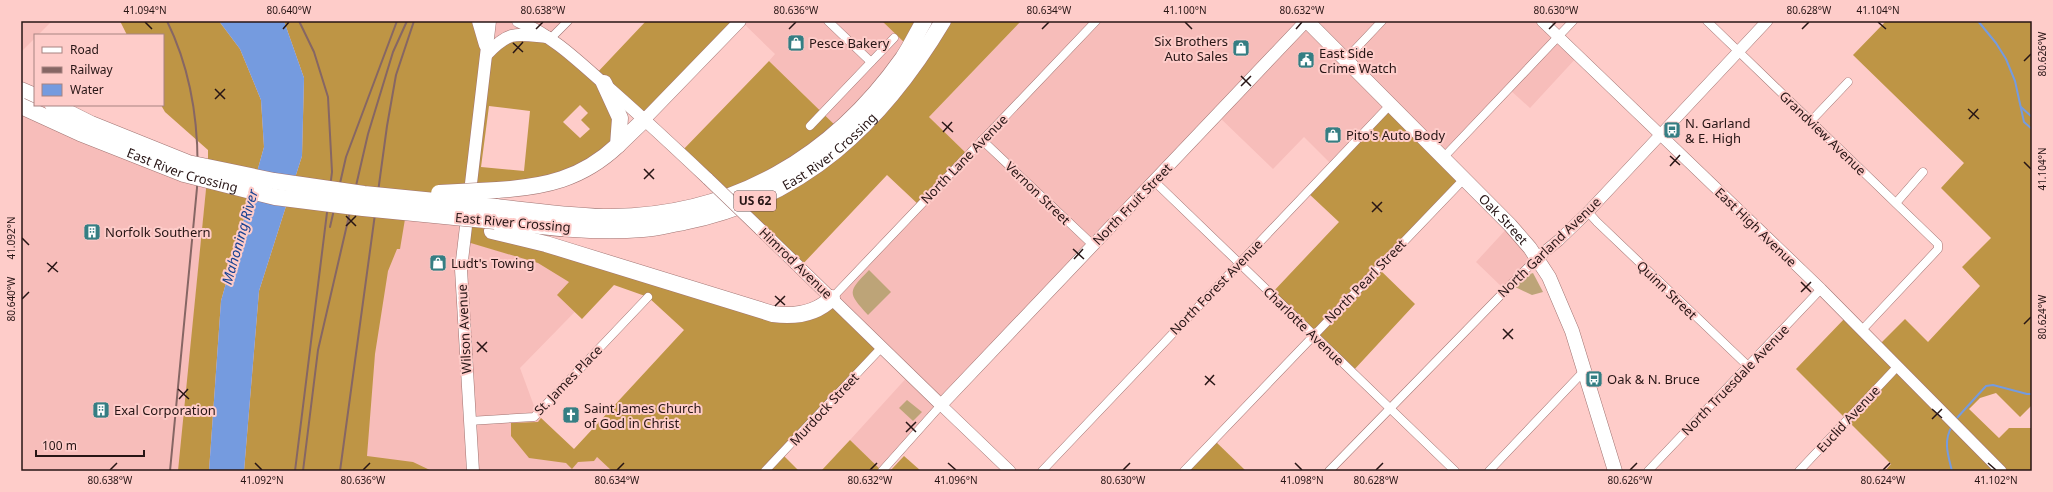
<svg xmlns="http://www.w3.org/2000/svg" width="2053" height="492" viewBox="0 0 2053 492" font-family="'Noto Sans',sans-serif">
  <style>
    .built { fill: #f7bdba }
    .green { fill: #bda478 }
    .forest { fill: #be9545; fill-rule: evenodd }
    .water { fill: #759bdf }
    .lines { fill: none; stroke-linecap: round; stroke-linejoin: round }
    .stream { stroke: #759bdf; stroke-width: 2 }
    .minor-casing { stroke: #a17472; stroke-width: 9 }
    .tertiary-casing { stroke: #a17472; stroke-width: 12 }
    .secondary-casing { stroke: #a17472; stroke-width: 13 }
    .trunk-casing { stroke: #a17472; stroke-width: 15 }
    .motorway-casing { stroke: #a17472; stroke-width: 17 }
    .minor { stroke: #fff; stroke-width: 8 }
    .tertiary { stroke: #fff; stroke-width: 11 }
    .secondary { stroke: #fff; stroke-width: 12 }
    .trunk { stroke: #fff; stroke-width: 14 }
    .motorway { stroke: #fff; stroke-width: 16 }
    .rail { stroke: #866664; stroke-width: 2 }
    .secondary-bridge-casing { stroke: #a17472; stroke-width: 13; stroke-linecap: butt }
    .motorway-bridge-casing { stroke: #a17472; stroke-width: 17; stroke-linecap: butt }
    .secondary-bridge { stroke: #fff; stroke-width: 12 }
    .motorway-bridge { stroke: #fff; stroke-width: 16 }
    .ticks { fill: none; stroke: #271515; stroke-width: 1.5 }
    .labels { text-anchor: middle; stroke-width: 4; stroke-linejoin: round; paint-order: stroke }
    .shield { fill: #feccc9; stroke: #684c4b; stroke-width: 1 }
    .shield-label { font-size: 12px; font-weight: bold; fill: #271515 }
    .poi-label { font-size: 13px; fill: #271515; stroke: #feccc9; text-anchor: start }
    .street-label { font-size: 13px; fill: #271515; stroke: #feccc9 }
    .water-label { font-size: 14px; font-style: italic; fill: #184292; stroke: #feccc9 }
    .neatline { fill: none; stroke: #271515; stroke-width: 1.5 }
    .ticks-label { font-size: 10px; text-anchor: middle; fill: #271515 }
  </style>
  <rect width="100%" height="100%" fill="#feccc9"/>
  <!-- built -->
  <g class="built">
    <polygon points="21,21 52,21 38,35 35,35 35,38 21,52"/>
    <polygon points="490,21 568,21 551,38 487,54"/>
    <polygon points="741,21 882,21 909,47 840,130 769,61 775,54"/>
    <polygon points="1021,21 1542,21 1578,56 1530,108 1509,89 1443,158 1332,165 1304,137 1273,169 1217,115 882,471 850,440 910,374 832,298 967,155 929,117"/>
    <polygon points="21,102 45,108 61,109 208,169 179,471 21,471"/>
    <polygon points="376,209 467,218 465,241 604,282 520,368 537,414 574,449 581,442 612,471 340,471"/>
    <polygon points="1510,225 1537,258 1504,289 1476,262"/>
  </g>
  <!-- green -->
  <g class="green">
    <path d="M869,270L891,292L868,315C847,292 848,292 869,270Z"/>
    <polygon points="1533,273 1543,292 1532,295 1513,286 1525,276"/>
    <polygon points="907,400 922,412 913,421 899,408"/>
  </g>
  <!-- forest -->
  <g class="forest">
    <polygon points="120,21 219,21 240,49 261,100 264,147 221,301 209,471 178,471 208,169 208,150 165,112 161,105 163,105 163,35 127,35"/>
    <path d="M284,21H490L487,53L500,40L551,38L595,75L646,21H740L645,119L605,84L620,131L592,166L497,190L468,225L518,236L762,311L828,302L882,347L782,454L799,471H612L597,457L594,461L578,462L572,469L566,463L529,458L511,436V423L538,422L541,418L574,449L684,330L648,297L614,285L582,319L557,295L569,282L538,263L464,241L468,226L406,213L400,249H397L388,271L375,354L367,456L413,462L432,471H244L259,291L302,156L304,78ZM580,105L588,113L581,120L590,129L580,138L563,122ZM489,106L530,111L524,171L481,167Z"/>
    <polygon points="882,21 1021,21 929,117 968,155 920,206 887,175 800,267 680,153 769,61 840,130 909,47"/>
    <polygon points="1886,21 2032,21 2032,405 2020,417 1996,393 1980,398 1969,409 1999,438 2009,428 2032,428 2032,471 1885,471 1891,464 1796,369 1847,316 1877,347 1905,319 1928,342 1980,286 1962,267 1991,238 1941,188 1964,163 1853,55"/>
    <polygon points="1391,104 1464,179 1378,268 1415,304 1352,372 1271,294 1339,222 1307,192"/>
    <polygon points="850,440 882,471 821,471"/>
    <polygon points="1214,440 1246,471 1184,471"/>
    <polygon points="904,456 921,471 890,471"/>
  </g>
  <!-- water -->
  <polygon class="water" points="219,21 284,21 304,78 302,156 259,291 244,471 209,471 221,301 264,147 261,100 240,49"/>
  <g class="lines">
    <!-- stream -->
    <g class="stream">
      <polyline points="1978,21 1996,43 2006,59 2015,81 2024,122 2032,129"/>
      <polyline points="2021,107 2032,117"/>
      <polyline points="1956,419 1986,386 1993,385 2027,394 2032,394"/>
      <path d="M1952,426C1943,441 1948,455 1952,471"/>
    </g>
    <!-- minor casing -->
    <g class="minor-casing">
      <g id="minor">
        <polyline points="828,21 871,62"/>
        <polyline points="1707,21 1938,244 1938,249 1862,330"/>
        <polyline points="551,38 568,21"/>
        <polyline points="1346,59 1382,21"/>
        <polyline points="1811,121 1848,82"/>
        <polyline points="810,126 894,38"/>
        <polyline points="982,140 1093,245"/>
        <polyline points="1443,158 1573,21"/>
        <polyline points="1154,181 1455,471"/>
        <polyline points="1896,203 1923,172"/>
        <polyline points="1588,212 1597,222 1748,366"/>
        <polyline points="832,298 1096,21"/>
        <polyline points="469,421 534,417 648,297"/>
        <polyline points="765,471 882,347"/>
        <polyline points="882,471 941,405"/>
        <polyline points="1042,471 1391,104"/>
        <polyline points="1184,471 1464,179"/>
        <polyline points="1329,471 1537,258"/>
        <polyline points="1489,471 1584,371"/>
        <polyline points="1648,471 1821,289"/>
        <polyline points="1799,471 1897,367"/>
      </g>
    </g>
    <!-- tertiary casing -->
    <g class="tertiary-casing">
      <g id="tertiary">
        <polyline points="1542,21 1821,289 2001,471"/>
        <polyline points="1537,258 1559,240 1588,212 1767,21"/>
        <polyline points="941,405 1010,471"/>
      </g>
    </g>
    <!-- secondary casing -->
    <g class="secondary-casing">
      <g id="secondary">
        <polyline points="478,21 485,45"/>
        <path d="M518,21C552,36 575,58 602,82C638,113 673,146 708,179"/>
        <path d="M487,54C510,30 516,34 547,37"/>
        <polyline points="645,119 740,21"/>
        <polyline points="760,229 941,405 1306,21"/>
        <polyline points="473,471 461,269 490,21"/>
      </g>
    </g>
    <!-- trunk casing -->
    <g class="trunk-casing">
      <g id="trunk">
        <path id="s1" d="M1307,21L1510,225L1530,248L1549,277L1572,331L1615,471"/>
      </g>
    </g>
    <!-- motorway casing -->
    <g class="motorway-casing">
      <g id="motorway">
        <polyline points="21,90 35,96"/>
        <polyline points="618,145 645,119"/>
        <path d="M497,190C545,187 582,179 618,145L620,118L604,83"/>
        <path d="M496,207C534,211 573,217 611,217C734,216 833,157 903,58C911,46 917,33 924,21"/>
        <path id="s2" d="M495,221C544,227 594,233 643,229C657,228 671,224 684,222C804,198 882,123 943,21"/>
        <path d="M492,231L546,244L773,314C795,317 816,314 832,298"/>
      </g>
    </g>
    <!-- minor -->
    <use href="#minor" class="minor"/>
    <!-- tertiary -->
    <use href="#tertiary" class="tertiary"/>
    <!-- secondary -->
    <use href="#secondary" class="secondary"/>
    <!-- trunk -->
    <use href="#trunk" class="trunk"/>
    <!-- motorway -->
    <use href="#motorway" class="motorway"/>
    <!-- rail -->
    <g class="rail">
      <path d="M167,21C193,74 200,130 197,188L170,471"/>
      <polyline points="330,227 346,157 397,21"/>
      <polyline points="295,471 332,172 328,97 314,52 299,21"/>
      <polyline points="303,471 318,350 368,134 393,52 407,21"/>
      <polyline points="340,471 387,126 396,75 414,21"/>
    </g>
    <!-- secondary-bridge casing -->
    <g class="secondary-bridge-casing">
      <polyline id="secondary-bridge" points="708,179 760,229"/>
    </g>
    <!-- motorway-bridge casing -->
    <g class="motorway-bridge-casing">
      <g id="motorway-bridge">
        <polyline points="53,105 91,124 188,163 274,181 364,194 496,207"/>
        <path id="s3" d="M21,106L80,133L184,174L275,197L363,208L495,221"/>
        <polyline points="439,193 497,190"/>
      </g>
    </g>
    <!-- secondary-bridge -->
    <use href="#secondary-bridge" class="secondary-bridge"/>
    <!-- motorway-bridge -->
    <use href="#motorway-bridge" class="motorway-bridge"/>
  </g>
  <!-- ticks -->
  <path class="ticks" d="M145,22L152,29M1185,22L1192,29M1878,22L1886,29M283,29L289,22M536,29L543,22M789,29L796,22M1042,29L1049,22M1296,29L1302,22M1549,29L1556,22M1802,29L1809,22M513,43L523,52M513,53L523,42M2024,61L2031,54M1241,76L1251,86M1241,86L1251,76M215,89L225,99M215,99L225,89M1968,109L1979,119M1969,119L1978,109M942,122L953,132M943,132L952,122M1670,156L1680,165M2024,162L2031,169M1670,166L1680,155M644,169L654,179M644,179L654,169M1372,202L1382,212M1372,212L1382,202M346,216L356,226M346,226L356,216M22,238L29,245M1073,249L1084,259M1074,259L1083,249M47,263L58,272M48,272L57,262M1801,282L1811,292M1801,292L1811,282M775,296L785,305M22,299L29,292M775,306L785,296M2024,324L2031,317M1503,329L1513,339M1503,339L1513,329M477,342L487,352M477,352L487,342M1205,376L1215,385M1205,385L1214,375M178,389L189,399M179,399L188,389M1932,409L1942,418M1932,419L1942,409M906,422L916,432M906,432L916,422M255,463L262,470M948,463L956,470M1295,463L1302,470M1988,463L1996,470M110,470L117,463M363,470L370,463M617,470L624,463M870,470L877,463M1123,470L1130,463M1376,470L1383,463M1630,470L1637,463M1883,470L1890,463"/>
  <!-- icons -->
  <defs>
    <g id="shop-square" transform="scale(0.9)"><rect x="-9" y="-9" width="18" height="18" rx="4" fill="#357e83" stroke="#feccc9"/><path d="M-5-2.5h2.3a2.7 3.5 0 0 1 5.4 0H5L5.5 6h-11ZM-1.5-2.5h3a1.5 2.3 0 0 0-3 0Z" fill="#fff"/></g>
    <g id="civic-square" transform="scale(0.9)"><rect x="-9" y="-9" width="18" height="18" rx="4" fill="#357e83" stroke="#feccc9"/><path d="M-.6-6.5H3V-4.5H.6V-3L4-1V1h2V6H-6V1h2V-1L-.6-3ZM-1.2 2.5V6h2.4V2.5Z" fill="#fff"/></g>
    <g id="bus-square" transform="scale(0.9)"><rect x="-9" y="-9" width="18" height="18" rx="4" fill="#357e83" stroke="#feccc9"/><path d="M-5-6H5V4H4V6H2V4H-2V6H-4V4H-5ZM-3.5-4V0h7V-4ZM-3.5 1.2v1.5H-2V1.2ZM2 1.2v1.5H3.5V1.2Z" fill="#fff"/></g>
    <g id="building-square" transform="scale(0.9)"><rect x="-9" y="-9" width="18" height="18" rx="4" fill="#357e83" stroke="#feccc9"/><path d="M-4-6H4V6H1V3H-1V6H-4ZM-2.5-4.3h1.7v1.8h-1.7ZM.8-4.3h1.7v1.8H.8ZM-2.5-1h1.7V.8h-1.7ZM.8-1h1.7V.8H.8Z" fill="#fff"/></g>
    <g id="church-square" transform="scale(0.9)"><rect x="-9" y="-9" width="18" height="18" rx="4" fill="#357e83" stroke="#feccc9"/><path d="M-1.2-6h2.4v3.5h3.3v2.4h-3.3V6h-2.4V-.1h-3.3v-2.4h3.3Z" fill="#fff"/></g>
  </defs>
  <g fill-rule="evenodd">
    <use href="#shop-square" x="796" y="43"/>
    <use href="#shop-square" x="1241" y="48"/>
    <use href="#civic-square" x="1306" y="60"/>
    <use href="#bus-square" x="1672" y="130"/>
    <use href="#shop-square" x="1333" y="135"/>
    <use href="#building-square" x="92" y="232"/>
    <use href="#shop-square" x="438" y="263"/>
    <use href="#bus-square" x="1594" y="379"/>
    <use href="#building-square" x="101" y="410"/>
    <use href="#church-square" x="571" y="415"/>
  </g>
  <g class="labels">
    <!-- shield labels -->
    <rect class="shield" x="734" y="191" width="42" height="20" rx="3"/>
    <g class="shield-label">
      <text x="755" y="205">US 62</text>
    </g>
    <!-- poi labels -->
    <g class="poi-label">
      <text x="1228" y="46" text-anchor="end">Six Brothers<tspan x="1228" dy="15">Auto Sales</tspan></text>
      <text x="809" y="48">Pesce Bakery</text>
      <text x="1319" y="58">East Side<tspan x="1319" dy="15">Crime Watch</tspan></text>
      <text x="1685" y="128">N. Garland<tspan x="1685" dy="15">&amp; E. High</tspan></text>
      <text x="1346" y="140">Pito's Auto Body</text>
      <text x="105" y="237">Norfolk Southern</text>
      <text x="451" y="268">Ludt's Towing</text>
      <text x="1607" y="384">Oak &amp; N. Bruce</text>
      <text x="584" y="413">Saint James Church<tspan x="584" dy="15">of God in Christ</tspan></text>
      <text x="114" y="415">Exal Corporation</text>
    </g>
    <!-- street labels -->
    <g class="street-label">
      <text transform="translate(1823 133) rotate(44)" y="5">Grandview Avenue</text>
      <text dy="5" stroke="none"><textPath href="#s2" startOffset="354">East River Crossing</textPath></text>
      <text transform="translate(964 159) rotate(-46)" y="5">North Lane Avenue</text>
      <text dy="5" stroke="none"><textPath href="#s3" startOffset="174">East River Crossing</textPath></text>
      <text transform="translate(1038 193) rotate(44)" y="5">Vernon Street</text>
      <text transform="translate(1132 204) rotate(-46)" y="5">North Fruit Street</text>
      <text dy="5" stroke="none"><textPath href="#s1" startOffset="279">Oak Street</textPath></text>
      <text transform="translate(513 222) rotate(5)" y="5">East River Crossing</text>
      <text transform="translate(1756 227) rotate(44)" y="5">East High Avenue</text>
      <text transform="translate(1549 247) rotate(-44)" y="5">North Garland Avenue</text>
      <text transform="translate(796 263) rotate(44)" y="5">Himrod Avenue</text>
      <text transform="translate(1365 281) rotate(-46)" y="5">North Pearl Street</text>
      <text transform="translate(1216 287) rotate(-46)" y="5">North Forest Avenue</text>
      <text transform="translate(1667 290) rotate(44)" y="5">Quinn Street</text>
      <text transform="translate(1304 326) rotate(44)" y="5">Charlotte Avenue</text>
      <text transform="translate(464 329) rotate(-93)" y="5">Wilson Avenue</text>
      <text transform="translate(568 380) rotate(-46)" y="5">St. James Place</text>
      <text transform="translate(1735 380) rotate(-46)" y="5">North Truesdale Avenue</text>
      <text transform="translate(824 409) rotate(-47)" y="5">Murdock Street</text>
      <text transform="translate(1848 419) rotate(-47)" y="5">Euclid Avenue</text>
    </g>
    <!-- water labels -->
    <g class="water-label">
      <text transform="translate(240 237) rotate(-74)" y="5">Mahoning River</text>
    </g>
  </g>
  <!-- border -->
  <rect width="2053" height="492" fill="none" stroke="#feccc9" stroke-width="44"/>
  <!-- legend -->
  <rect x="34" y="34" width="130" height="72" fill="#feccc9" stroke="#a88381"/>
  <rect x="42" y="47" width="20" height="6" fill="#ffffff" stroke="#a88381"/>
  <text x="70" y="54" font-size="12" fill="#271515">Road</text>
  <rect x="42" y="67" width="20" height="6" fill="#866664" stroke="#a88381"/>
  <text x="70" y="74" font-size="12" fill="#271515">Railway</text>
  <rect x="42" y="84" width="20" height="12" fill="#759bdf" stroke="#a88381"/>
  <text x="70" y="94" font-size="12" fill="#271515">Water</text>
  <!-- scale -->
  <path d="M36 450v6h108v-6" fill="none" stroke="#271515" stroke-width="2"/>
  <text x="42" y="450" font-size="12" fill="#271515" stroke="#feccc9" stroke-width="3" paint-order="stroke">100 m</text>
  <rect x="22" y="22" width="2009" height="448" class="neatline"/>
  <g class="ticks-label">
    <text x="145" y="14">41.094°N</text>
    <text x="289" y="14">80.640°W</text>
    <text x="543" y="14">80.638°W</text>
    <text x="796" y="14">80.636°W</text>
    <text x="1049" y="14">80.634°W</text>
    <text x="1185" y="14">41.100°N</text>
    <text x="1302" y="14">80.632°W</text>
    <text x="1556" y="14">80.630°W</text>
    <text x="1809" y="14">80.628°W</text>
    <text x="1878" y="14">41.104°N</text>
    <text transform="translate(2042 54) rotate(-90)" y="4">80.626°W</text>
    <text transform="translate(2042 169) rotate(-90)" y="4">41.104°N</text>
    <text transform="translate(11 238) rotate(-90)" y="4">41.092°N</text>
    <text transform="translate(11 299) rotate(-90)" y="4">80.640°W</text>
    <text transform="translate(2042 317) rotate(-90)" y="4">80.624°W</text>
    <text x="110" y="484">80.638°W</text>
    <text x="262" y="484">41.092°N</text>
    <text x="363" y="484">80.636°W</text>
    <text x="617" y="484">80.634°W</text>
    <text x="870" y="484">80.632°W</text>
    <text x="956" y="484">41.096°N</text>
    <text x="1123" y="484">80.630°W</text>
    <text x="1302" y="484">41.098°N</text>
    <text x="1376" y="484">80.628°W</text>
    <text x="1630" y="484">80.626°W</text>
    <text x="1883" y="484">80.624°W</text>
    <text x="1996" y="484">41.102°N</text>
  </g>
</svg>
